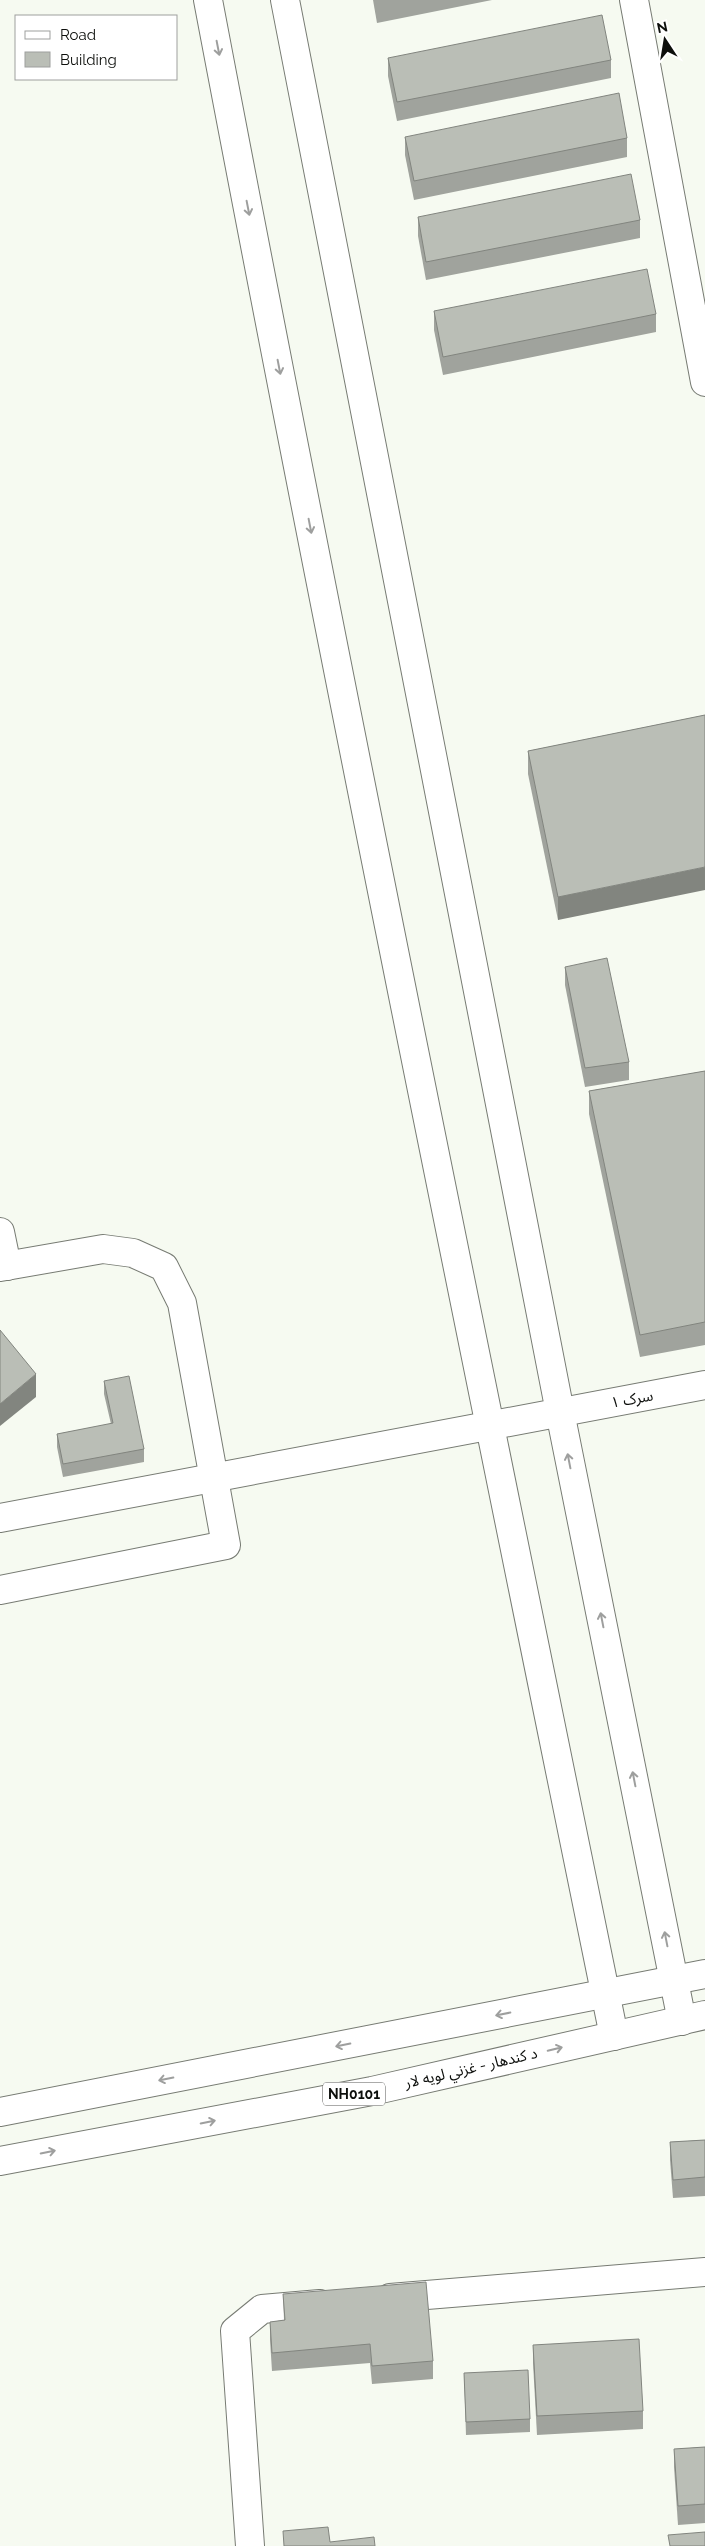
<svg xmlns="http://www.w3.org/2000/svg" width="705" height="2546" viewBox="0 0 705 2546" font-family="Raleway,'Noto Sans Arabic',sans-serif">
  <style>
    .lines { fill: none; stroke-linecap: round; stroke-linejoin: round }
    .minor-casing { stroke: #777b73; stroke-width: 30 }
    .highway-casing { stroke: #777b73; stroke-width: 30 }
    .minor { stroke: #fff; stroke-width: 28 }
    .highway { stroke: #fff; stroke-width: 28 }
    .wall { fill: #a0a39d }
    .shaded-wall { fill: #82857f }
    .building { fill: #babeb6; stroke: #82857f }
    .oneway { stroke: #9e9f9e }
    .labels { text-anchor: middle; stroke-width: 4.5; stroke-linejoin: round; paint-order: stroke }
    .shield { fill: #fff; stroke: #565755; stroke-width: 1 }
    .shield-label { font-size: 14px; font-weight: bold; fill: #0d0f0c }
    .street-label { font-size: 15px; fill: #0d0f0c; stroke: #fff }
  </style>
  <rect width="100%" height="100%" fill="#f6faf1"/>
  <g class="lines">
    <!-- minor casing -->
    <g class="minor-casing">
      <g id="minor">
        <path d="M208,0C337,680 476,1358 614,2036"/>
        <polyline points="285,0 560,1412 682,2021"/>
        <polyline points="634,0 705,382"/>
        <polyline points="0,1232 7,1266"/>
        <polyline points="0,1267 103,1249 133,1253 164,1267 182,1303 226,1545 0,1590"/>
        <polyline points="0,1518 705,1385"/>
        <polyline points="390,2298 705,2272"/>
        <polyline points="250,2546 235,2331 262,2309 320,2304"/>
      </g>
    </g>
    <!-- highway casing -->
    <g class="highway-casing">
      <g id="highway">
        <polyline points="0,2112 705,1974"/>
        <polyline points="0,2161 372,2091 705,2015"/>
      </g>
    </g>
    <!-- minor -->
    <use href="#minor" class="minor"/>
    <!-- highway -->
    <use href="#highway" class="highway"/>
  </g>
  <!-- wall -->
  <g class="wall">
    <polygon points="373,0 492,0 377,23"/>
    <polygon points="388,58 611,60 611,78 397,121 388,76"/>
    <polygon points="405,137 627,138 627,157 414,200 405,155"/>
    <polygon points="418,217 640,220 640,238 426,280 418,236"/>
    <polygon points="434,311 656,314 656,332 443,375 434,330"/>
    <polygon points="705,715 558,920 528,774 528,751"/>
    <polygon points="565,967 629,1062 629,1080 585,1087 565,985"/>
    <polygon points="705,1071 705,1345 640,1357 589,1114 589,1091"/>
    <polygon points="104,1381 144,1449 144,1462 63,1477 57,1447 57,1434 111,1424 104,1394"/>
    <polygon points="705,2140 705,2196 673,2198 670,2160 670,2142"/>
    <polygon points="283,2294 433,2361 433,2379 372,2384 370,2363 272,2371 270,2340 270,2322 284,2320"/>
    <polygon points="533,2345 643,2411 643,2429 537,2435 533,2363"/>
    <polygon points="464,2373 530,2419 530,2432 466,2435"/>
    <polygon points="705,2447 705,2523 678,2525 674,2467 674,2449"/>
  </g>
  <!-- shaded-wall -->
  <g class="shaded-wall">
    <polygon points="705,867 705,890 558,920 558,897"/>
    <polygon points="36,1374 36,1397 0,1426 0,1404"/>
  </g>
  <!-- building -->
  <g class="building">
    <polygon points="602,15 611,60 397,102 388,58"/>
    <polygon points="619,93 627,138 414,181 405,137"/>
    <polygon points="631,174 640,220 426,262 418,217"/>
    <polygon points="647,269 656,314 443,357 434,311"/>
    <polygon points="705,715 705,867 558,897 528,751"/>
    <polygon points="607,958 629,1062 585,1068 565,967"/>
    <polygon points="705,1071 705,1322 640,1335 589,1091"/>
    <polygon points="0,1330 36,1374 0,1404"/>
    <polygon points="129,1376 144,1449 63,1464 57,1434 113,1423 104,1381"/>
    <polygon points="705,2140 705,2177 673,2180 670,2142"/>
    <polygon points="426,2282 433,2361 372,2366 370,2344 272,2353 270,2322 285,2320 283,2294"/>
    <polygon points="639,2339 643,2411 537,2416 533,2345"/>
    <polygon points="528,2370 530,2419 466,2422 464,2373"/>
    <polygon points="705,2447 705,2504 678,2506 674,2449"/>
    <polygon points="328,2527 330,2542 374,2537 375,2546 284,2546 283,2531"/>
    <polygon points="705,2532 705,2546 670,2546 668,2535"/>
  </g>
  <!-- one-way arrows -->
  <defs><path id="oneway-shaft" d="M-6 0H5M1.5-3L5.5 0L1.5 3" fill="none" stroke-width="1.6" stroke-linecap="round" stroke-linejoin="round" transform="scale(1.25)"/></defs>
  <g class="oneway">
    <use href="#oneway-shaft" transform="translate(218 48) rotate(79)"/>
    <use href="#oneway-shaft" transform="translate(248 208) rotate(79)"/>
    <use href="#oneway-shaft" transform="translate(279 367) rotate(79)"/>
    <use href="#oneway-shaft" transform="translate(310 526) rotate(79)"/>
    <use href="#oneway-shaft" transform="translate(569 1461) rotate(-101)"/>
    <use href="#oneway-shaft" transform="translate(602 1620) rotate(-101)"/>
    <use href="#oneway-shaft" transform="translate(634 1779) rotate(-101)"/>
    <use href="#oneway-shaft" transform="translate(666 1939) rotate(-101)"/>
    <use href="#oneway-shaft" transform="translate(503 2014) rotate(169)"/>
    <use href="#oneway-shaft" transform="translate(343 2045) rotate(169)"/>
    <use href="#oneway-shaft" transform="translate(555 2049) rotate(-13)"/>
    <use href="#oneway-shaft" transform="translate(166 2079) rotate(169)"/>
    <use href="#oneway-shaft" transform="translate(208 2122) rotate(-11)"/>
    <use href="#oneway-shaft" transform="translate(48 2152) rotate(-11)"/>
  </g>
  <g class="labels">
    <!-- shield labels -->
    <rect class="shield" x="323" y="2082.5" width="62" height="23" rx="4"/>
    <g class="shield-label">
      <text x="354" y="2099">NH0101</text>
    </g>
    <!-- street labels -->
    <g class="street-label">
      <text transform="translate(632 1399) rotate(-10)" y="5">سرک ۱</text>
      <text transform="translate(471 2068) rotate(-13)" y="5">د کندهار - غزني لويه لار</text>
    </g>
  </g>
  <!-- legend -->
  <rect x="15" y="15" width="162" height="65" fill="#ffffff" stroke="#9e9f9e"/>
  <rect x="25" y="31" width="25" height="8" fill="#ffffff" stroke="#9e9f9e"/>
  <text x="60" y="40" font-size="15" fill="#0d0f0c">Road</text>
  <rect x="25" y="52" width="25" height="15" fill="#babeb6" stroke="#9e9f9e"/>
  <text x="60" y="65" font-size="15" fill="#0d0f0c">Building</text>
  <!-- north arrow -->
  <g transform="translate(665 40) rotate(348)" stroke="#ffffff" stroke-width="4" paint-order="stroke">
  <path d="M0-4L9 19L0 12L-9 19Z" fill="#0d0f0c"/>
  <text y="-8" font-size="14" font-weight="bold" text-anchor="middle" fill="#0d0f0c">N</text>
  </g>
</svg>
